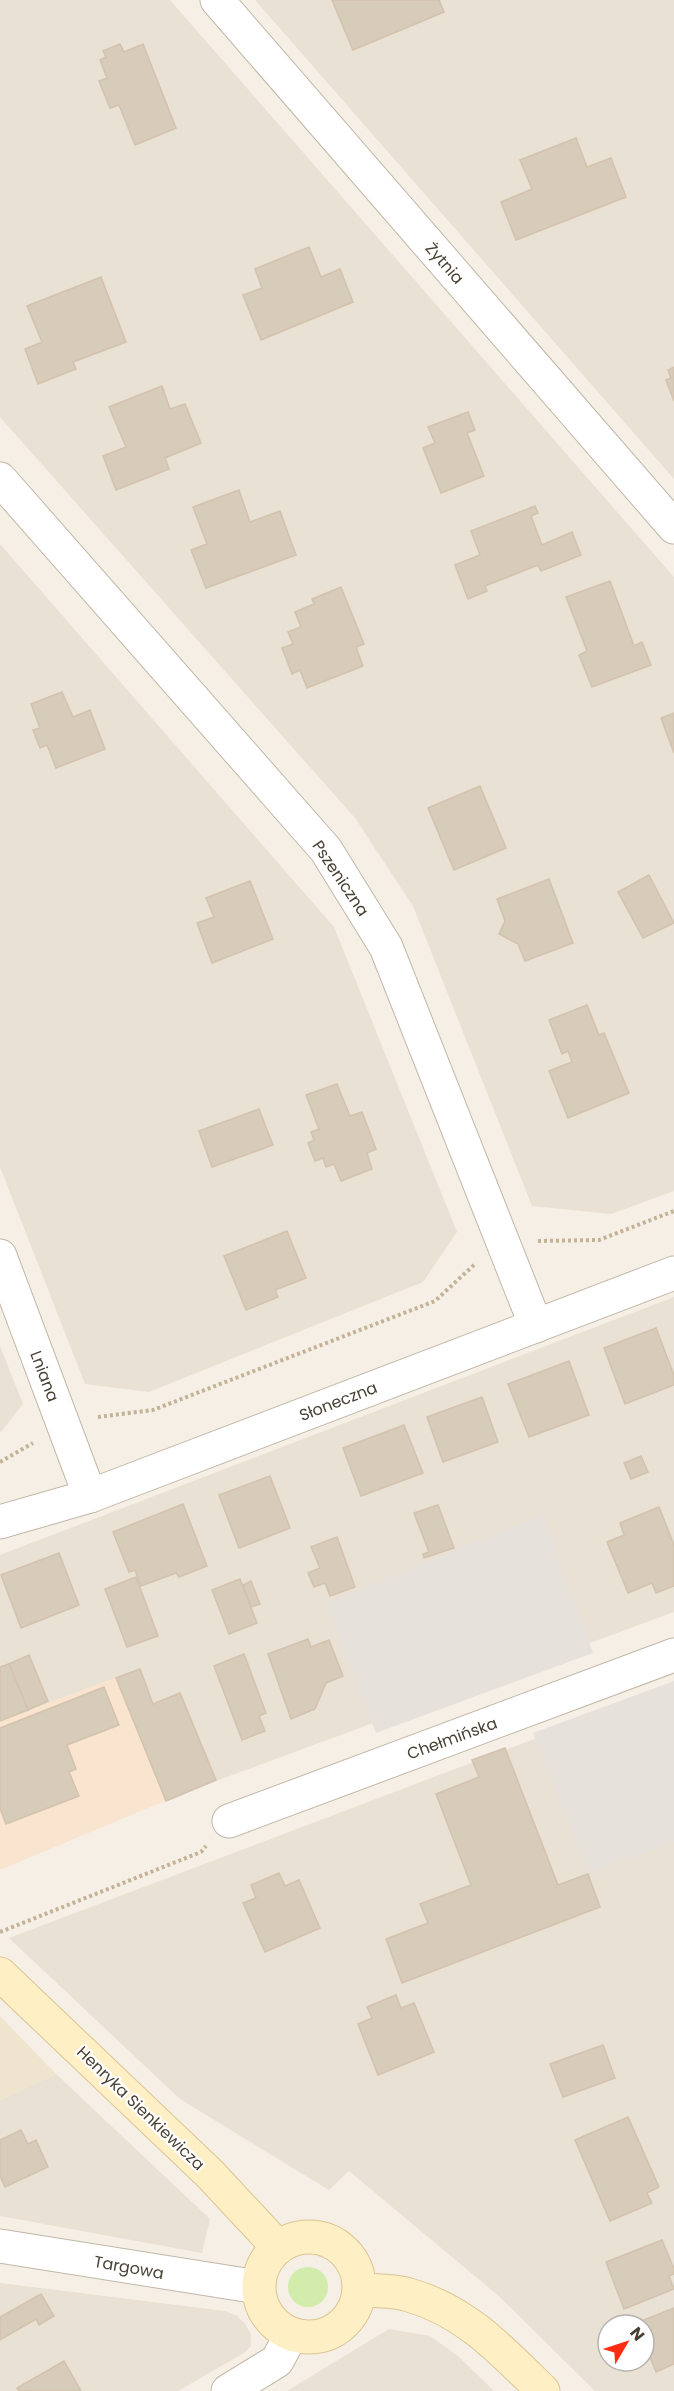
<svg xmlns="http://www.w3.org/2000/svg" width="674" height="2391" viewBox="0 0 674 2391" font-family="Poppins,sans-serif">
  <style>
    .residential { fill: #e9e1d3; fill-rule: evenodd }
    .commercial { fill: #f9e5cf }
    .industrial { fill: #e7e1db }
    .education { fill: #efe4ce }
    .green { fill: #d2edab }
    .building { fill: #d7cbba; stroke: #d3c2ad; stroke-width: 1.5 }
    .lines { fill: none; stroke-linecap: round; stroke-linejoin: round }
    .street-casing { stroke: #c1b7a7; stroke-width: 35 }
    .secondary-casing { stroke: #dcc593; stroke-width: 35 }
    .path { stroke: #c4b297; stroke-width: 4; stroke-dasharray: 3 3; stroke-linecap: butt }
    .street { stroke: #fff; stroke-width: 33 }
    .secondary { stroke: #ffefc5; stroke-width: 33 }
    .labels { text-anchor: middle; stroke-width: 4.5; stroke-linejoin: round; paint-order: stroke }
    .street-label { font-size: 16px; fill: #484034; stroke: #fff }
  </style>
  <rect width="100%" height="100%" fill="#f5efe6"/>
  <!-- residential -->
  <g class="residential">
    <polygon points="0,0 170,0 674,577 674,1191 611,1214 532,1206 413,906 355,818 0,417"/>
    <polygon points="255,0 674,0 674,479"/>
    <polygon points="0,544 334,927 457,1232 423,1282 149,1392 85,1384 0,1167"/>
    <polygon points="674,1297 674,1612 189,1791 140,1669 0,1721 0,1555"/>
    <polygon points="0,1346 23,1404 0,1433"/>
    <path d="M674,1686V2391H595L500,2297L349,2171L329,2190L180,2099L9,1938ZM608,2325H644V2361H608Z"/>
    <polygon points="56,2074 210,2219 202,2253 0,2216 0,2100"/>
    <polygon points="0,2283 225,2311 237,2316 245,2324 251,2334 251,2346 244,2353 178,2391 0,2391"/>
    <polygon points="389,2329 430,2336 458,2356 494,2391 287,2391"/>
  </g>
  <!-- commercial -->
  <polygon class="commercial" points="140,1669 189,1791 0,1870 0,1721"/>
  <!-- industrial -->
  <g class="industrial">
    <polygon points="543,1515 593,1653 376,1733 325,1603"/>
    <polygon points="674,1681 674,1842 588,1874 533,1733"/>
  </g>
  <!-- education -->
  <polygon class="education" points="0,2016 56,2074 0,2100"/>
  <!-- green -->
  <circle class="green" cx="308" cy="2287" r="20"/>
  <!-- building -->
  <g class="building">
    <polygon points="332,0 439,0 444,12 353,50"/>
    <polygon points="120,44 124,52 143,44 176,128 135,145 119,105 110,108 99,81 107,78 100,60 106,57 103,51"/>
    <polygon points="576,138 587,167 611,158 626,197 516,240 501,202 532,189 520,160"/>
    <polygon points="309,247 321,277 340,269 353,302 261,340 243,295 262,288 255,269"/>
    <polygon points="101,277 126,342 73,362 76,369 38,384 25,349 42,342 27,306"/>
    <polygon points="674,367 674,401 666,380 671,378 668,370"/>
    <polygon points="162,386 170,409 185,404 201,443 165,458 169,469 116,490 103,456 126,447 109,407"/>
    <polygon points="468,412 475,430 467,433 484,476 441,493 423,448 435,443 428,427"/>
    <polygon points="239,490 250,522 280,511 296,555 206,588 191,550 207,544 193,507"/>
    <polygon points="535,506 538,513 531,516 542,545 572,532 581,555 541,571 538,565 485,586 487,591 468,599 455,565 480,555 471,531"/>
    <polygon points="610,581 634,646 642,642 651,665 592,687 579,655 587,651 566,597"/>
    <polygon points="341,587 364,644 356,647 363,666 307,688 300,670 292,674 282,648 293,644 288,632 301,627 295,612 314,604 312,599"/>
    <polygon points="62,692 73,717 90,710 105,749 56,768 47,745 40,748 33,730 40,728 31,704"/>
    <polygon points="674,713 674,753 661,718"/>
    <polygon points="480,786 506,848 454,870 428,808"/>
    <polygon points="649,875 674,923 643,938 618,892"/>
    <polygon points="549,879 573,943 525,961 518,944 499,934 505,921 497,899"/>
    <polygon points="250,881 273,939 212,963 197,923 214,917 206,898"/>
    <polygon points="587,1005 599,1035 604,1033 629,1093 568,1118 549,1071 572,1062 568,1051 562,1054 549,1020"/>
    <polygon points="337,1084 350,1116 362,1112 376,1149 367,1153 372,1169 341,1181 334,1164 326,1167 323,1158 315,1161 308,1143 314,1140 311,1132 319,1129 306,1095"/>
    <polygon points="259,1109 273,1145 212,1167 199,1131"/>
    <polygon points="287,1231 306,1278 275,1290 278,1297 246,1310 224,1256"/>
    <polygon points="656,1328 674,1375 674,1385 625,1404 604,1348"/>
    <polygon points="569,1361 589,1415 529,1437 508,1384"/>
    <polygon points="482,1397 498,1442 443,1462 427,1417"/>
    <polygon points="404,1425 423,1473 361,1496 343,1448"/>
    <polygon points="641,1456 648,1472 631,1479 624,1463"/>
    <polygon points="270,1476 290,1528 239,1548 219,1495"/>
    <polygon points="183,1504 207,1566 179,1577 176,1573 141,1586 135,1570 129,1572 113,1532"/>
    <polygon points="438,1505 454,1548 424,1558 423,1554 429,1552 414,1513"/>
    <polygon points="659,1507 674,1545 674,1586 656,1593 652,1583 628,1593 607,1542 624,1535 620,1523"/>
    <polygon points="337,1537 355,1587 330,1596 325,1583 314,1587 308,1573 320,1568 311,1547"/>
    <polygon points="59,1553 79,1605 21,1628 1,1575"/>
    <polygon points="136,1577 158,1636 127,1647 105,1589"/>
    <polygon points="240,1579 257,1623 229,1634 212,1590"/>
    <polygon points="251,1581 260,1604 251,1607 243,1585"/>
    <polygon points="308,1639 311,1647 329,1640 343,1676 326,1683 315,1709 291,1719 268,1654"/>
    <polygon points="244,1654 266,1713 259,1716 265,1731 242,1740 214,1666"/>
    <polygon points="29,1655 48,1701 28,1710 9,1664"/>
    <polygon points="9,1664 28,1710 0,1721 0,1667"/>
    <polygon points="140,1669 153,1704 180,1693 216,1780 166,1801 116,1678"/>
    <polygon points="104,1687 119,1725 67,1745 76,1769 69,1772 79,1796 6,1824 0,1808 0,1728"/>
    <polygon points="505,1748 558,1885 588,1874 600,1907 402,1983 386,1939 428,1923 420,1904 471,1885 436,1794 479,1777 472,1760"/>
    <polygon points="279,1873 285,1886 299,1880 320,1928 265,1952 243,1903 256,1898 251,1885"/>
    <polygon points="396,1995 401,2008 414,2003 434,2052 378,2075 358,2024 372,2018 367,2007"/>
    <polygon points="603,2045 615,2078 563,2097 550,2064"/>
    <polygon points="628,2117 659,2187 647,2193 652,2203 610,2221 575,2140"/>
    <polygon points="21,2130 28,2144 36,2140 48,2167 5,2187 0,2176 0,2140"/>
    <polygon points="662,2240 674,2269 674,2274 669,2276 674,2289 624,2309 606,2262"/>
    <polygon points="41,2294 54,2316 39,2325 36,2319 0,2340 0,2317"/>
    <polygon points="674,2308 674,2364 656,2372 644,2342 644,2325 636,2323"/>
    <polygon points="64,2361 81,2391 19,2391 17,2388"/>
  </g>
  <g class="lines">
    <!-- street casing -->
    <g class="street-casing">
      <g id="street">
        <polyline points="217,0 674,527"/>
        <polyline points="0,479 326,850 386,947 536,1326"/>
        <polyline points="0,1256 90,1496"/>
        <polyline points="0,1522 90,1496 674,1273"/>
        <polyline points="229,1821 674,1655"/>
        <polyline points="0,2246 258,2287"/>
        <polyline points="228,2391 277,2361 291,2335"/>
      </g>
    </g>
    <!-- secondary casing -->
    <g class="secondary-casing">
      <g id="secondary">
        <polyline points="0,1974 210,2174 278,2247"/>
        <circle cx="309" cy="2287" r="50"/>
        <path d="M359,2290C375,2291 394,2290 409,2295C466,2311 502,2351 543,2391"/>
      </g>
    </g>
    <!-- path -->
    <g class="path">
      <polyline points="538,1241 599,1240 674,1211"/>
      <polyline points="98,1417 153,1410 435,1301 475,1264"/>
      <polyline points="0,1462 33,1443"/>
      <polyline points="0,1932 201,1852 206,1846"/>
    </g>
    <!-- street -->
    <use href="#street" class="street"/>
    <!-- secondary -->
    <use href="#secondary" class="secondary"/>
  </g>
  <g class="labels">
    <!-- street labels -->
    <g class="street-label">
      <text transform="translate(445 263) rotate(49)" y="6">Żytnia</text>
      <text transform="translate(341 878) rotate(56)" y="6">Pszeniczna</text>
      <text transform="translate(45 1376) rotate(69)" y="6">Lniana</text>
      <text transform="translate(338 1401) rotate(-21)" y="6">Słoneczna</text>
      <text transform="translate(452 1738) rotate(-20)" y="6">Chełmińska</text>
      <text transform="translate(141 2108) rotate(44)" y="6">Henryka Sienkiewicza</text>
      <text transform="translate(129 2267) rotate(10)" y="6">Targowa</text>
    </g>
  </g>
  <!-- north arrow -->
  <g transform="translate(626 2343) rotate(51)"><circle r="28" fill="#ffffff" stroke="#b6b3ae" stroke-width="1.5"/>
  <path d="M0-4.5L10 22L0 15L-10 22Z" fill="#ff2c12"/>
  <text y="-9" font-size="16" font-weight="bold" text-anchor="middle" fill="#484034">N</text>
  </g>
</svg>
